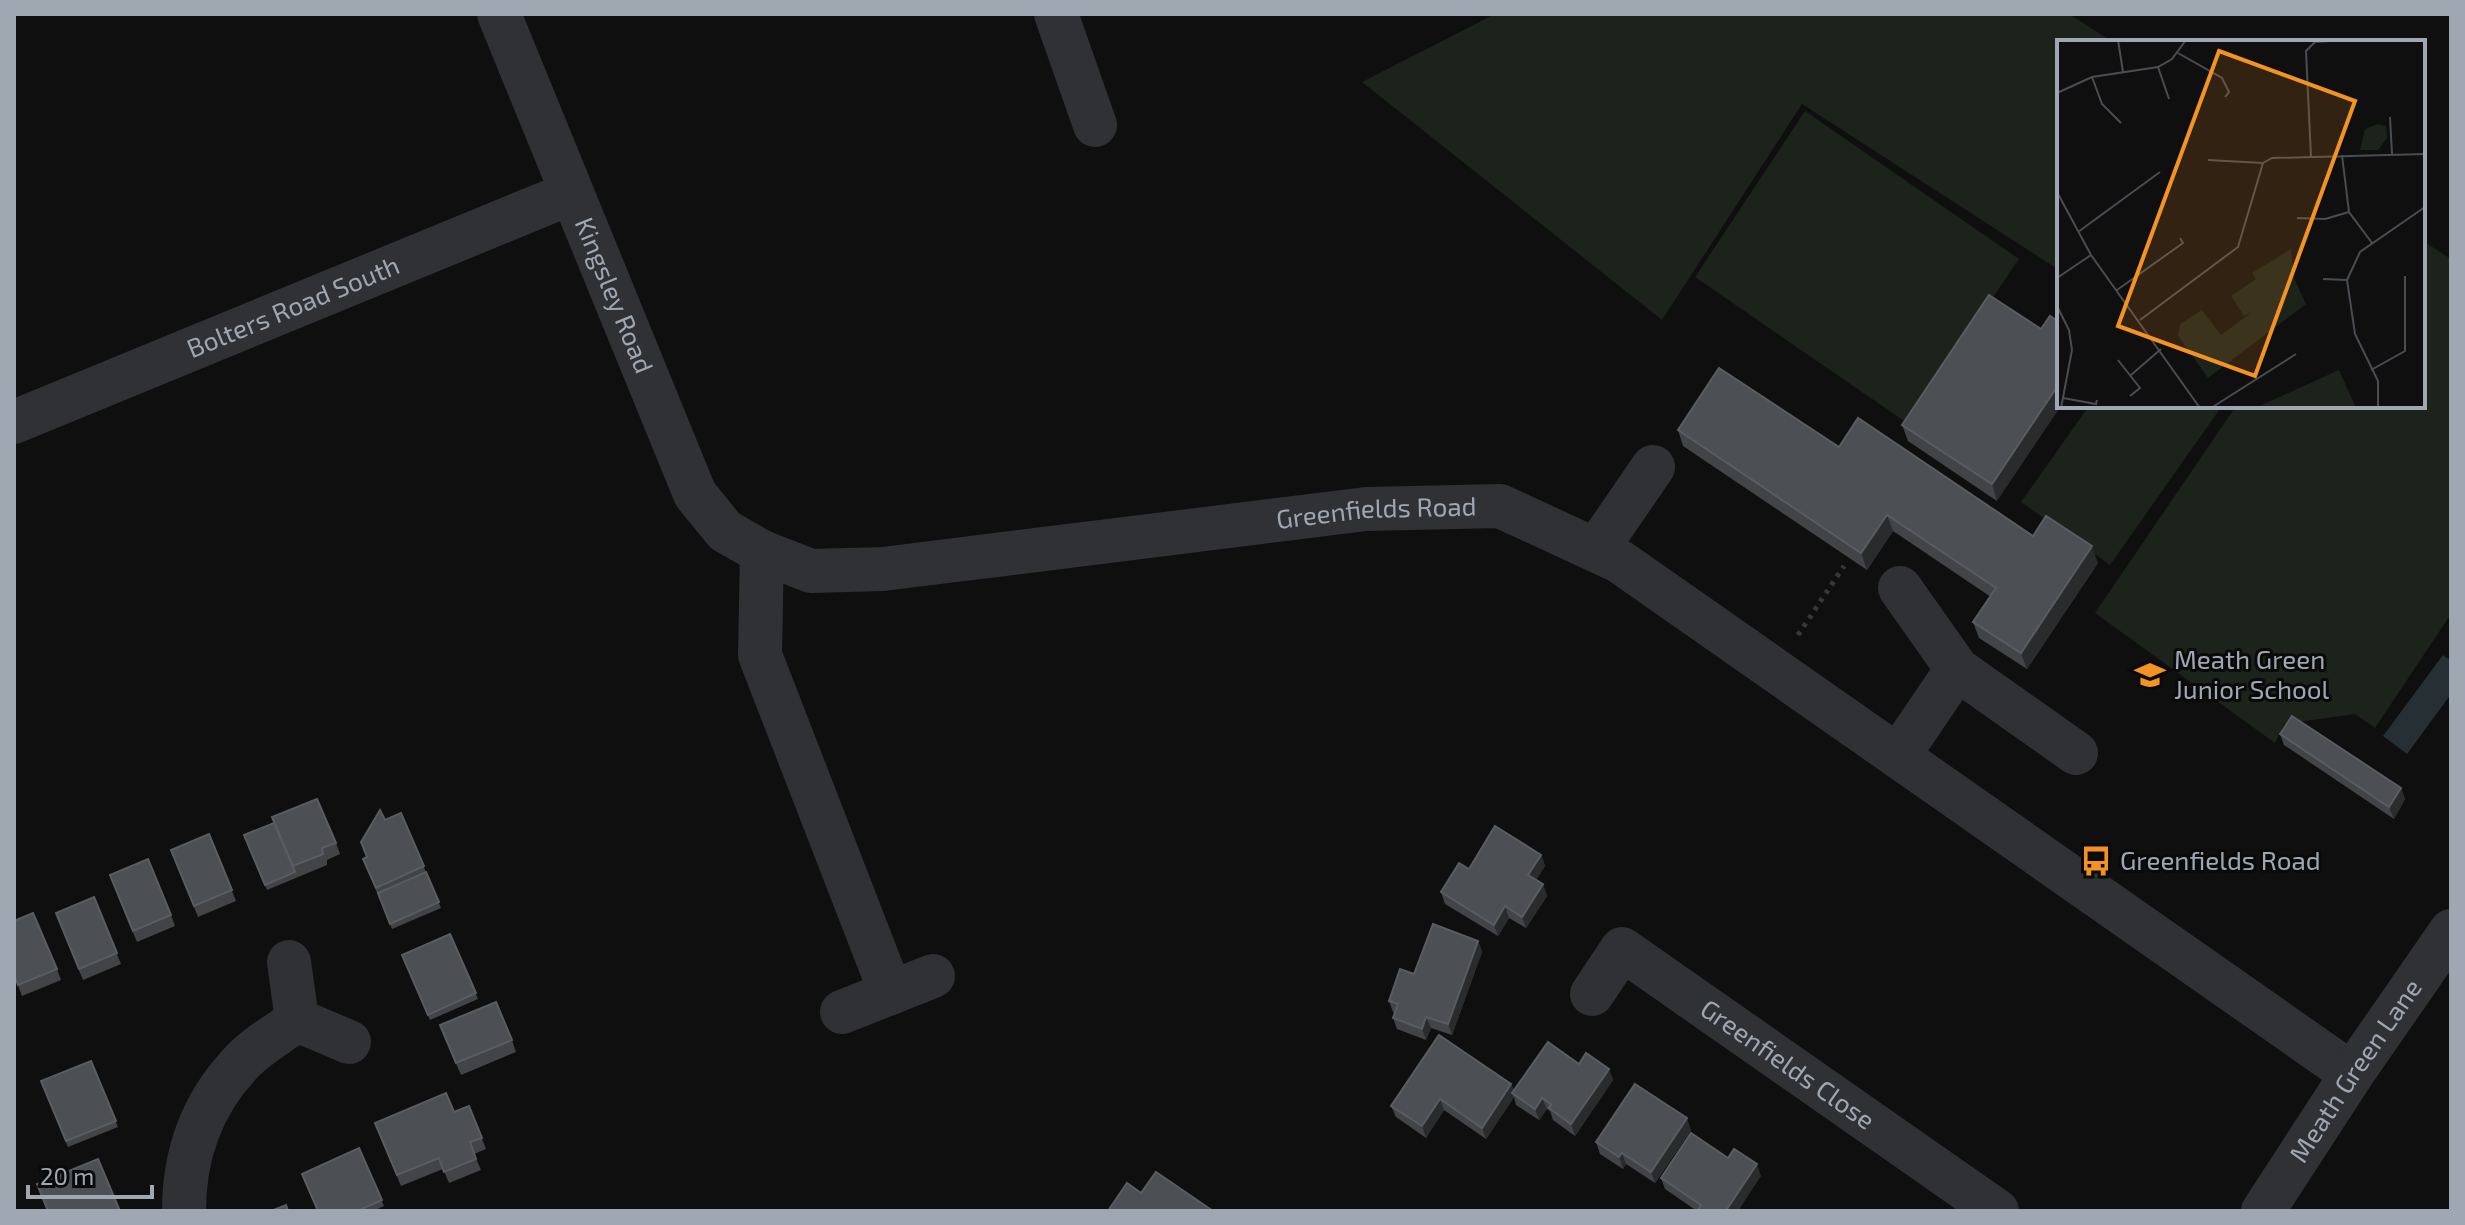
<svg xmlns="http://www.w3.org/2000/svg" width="2465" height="1225" viewBox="0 0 2465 1225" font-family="'Exo 2',sans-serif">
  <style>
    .green { fill: #1b231b }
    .water { fill: #252f34 }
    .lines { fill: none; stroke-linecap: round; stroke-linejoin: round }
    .path { stroke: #36383c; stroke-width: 5; stroke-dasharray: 4 6; stroke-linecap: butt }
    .minor { stroke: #303135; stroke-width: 44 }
    .wall { fill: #424448 }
    .shaded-wall { fill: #292b2d }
    .building { fill: #4c4f53; stroke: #595d62; stroke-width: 2 }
    .labels { text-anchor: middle; stroke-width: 6; stroke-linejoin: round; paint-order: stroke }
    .street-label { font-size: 26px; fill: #9fa7b2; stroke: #0a0a0b }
    .poi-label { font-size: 26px; fill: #9fa7b2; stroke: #0a0a0b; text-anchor: start }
    .inset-road { fill: none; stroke: #494c51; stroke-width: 2 }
    .view { fill: #f59322; fill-opacity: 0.15; stroke: #f59322; stroke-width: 4 }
    .inset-edge { fill: none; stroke: #9fa7b2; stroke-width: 4 }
  </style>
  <rect width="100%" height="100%" fill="#0f0f10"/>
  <!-- green -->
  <g class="green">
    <polygon points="1495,14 2069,14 2113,42 2059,42 2059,270 1802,104 1662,320 1362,82"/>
    <polygon points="1805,111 2019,259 1907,423 1695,277"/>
    <polygon points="2423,241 2451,259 2451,614 2375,728 2355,714 2284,724 2275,743 2095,613 2236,406 2423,406"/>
    <polygon points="2089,406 2222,406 2110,565 2021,502"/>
  </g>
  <!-- water -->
  <polygon class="water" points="2443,655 2451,661 2451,694 2407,754 2383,736"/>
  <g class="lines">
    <!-- path -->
    <polyline class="path" points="1798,635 1844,566"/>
    <!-- minor -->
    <g class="minor">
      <path id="s1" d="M499,14L695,494L725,531L762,552L811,571L883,569L1366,509L1500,506L1619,561L2352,1074"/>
      <polyline points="1056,14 1095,125"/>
      <path id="s2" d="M14,422L571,193"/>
      <polyline points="1596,550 1653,467"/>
      <polyline points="762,552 760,655 891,993"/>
      <polyline points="1957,669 2076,753"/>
      <polyline points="1898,756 1957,669 1900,588"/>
      <polyline points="289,962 297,1020"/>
      <path id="s3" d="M1592,994L1622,949L1997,1211"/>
      <polyline points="842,1012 933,976"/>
      <path d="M184,1211C184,1156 201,1106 239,1065C254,1047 279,1034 297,1020L349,1042"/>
      <path id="s4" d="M2263,1211L2352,1074L2451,931"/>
    </g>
  </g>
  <!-- wall -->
  <g class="wall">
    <polygon points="1989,295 1997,501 1908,441 1902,425"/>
    <polygon points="1678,430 1839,447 2033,536 2098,563 2027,669 1979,638 1973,622 1991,597 1893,531 1867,570 1683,446"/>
    <polygon points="2280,734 2401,788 2405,799 2394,819 2284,745"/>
    <polygon points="401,813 441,908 392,929 363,859 367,857 385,820"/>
    <polygon points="209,834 236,901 198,917 175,861"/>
    <polygon points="244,835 336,843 340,854 327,860 327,865 267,890"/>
    <polygon points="1541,855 1545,866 1536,880 1543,884 1547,896 1526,928 1509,918 1498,936 1445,904 1441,892 1469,869"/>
    <polygon points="114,886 171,915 175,926 137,942"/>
    <polygon points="94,897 121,964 83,980 60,924"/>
    <polygon points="450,934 478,999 430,1020 402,955"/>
    <polygon points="1478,941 1482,952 1452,1035 1431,1028 1426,1040 1397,1029 1393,1018 1395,1013 1393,1012 1389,1001 1414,974"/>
    <polygon points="57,969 61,980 22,996 14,975"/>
    <polygon points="444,1036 512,1040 516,1052 461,1075"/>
    <polygon points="91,1061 118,1127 68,1147 41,1081"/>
    <polygon points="1579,1064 1609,1069 1613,1080 1575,1136 1553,1120 1550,1111 1547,1109 1539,1120 1516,1105 1514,1097 1486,1139 1444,1110 1426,1138 1396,1117 1391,1106 1511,1084 1514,1091"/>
    <polygon points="469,1106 486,1149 474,1154 481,1170 449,1183 443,1169 401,1186 379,1134 454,1112"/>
    <polygon points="1691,1130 1655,1183 1626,1164 1623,1169 1600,1154 1596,1142"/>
    <polygon points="359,1148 384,1206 373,1211 318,1211"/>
    <polygon points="1728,1158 1761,1176 1697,1211 1665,1189 1661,1178"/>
  </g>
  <!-- shaded-wall -->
  <g class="shaded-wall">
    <polygon points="2059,384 2059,406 2061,406 1997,501 1992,484"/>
    <polygon points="1887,515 1893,531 1867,570 1861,553"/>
    <polygon points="2092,546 2098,563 2027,669 2021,653"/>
    <polygon points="2401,788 2405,799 2394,819 2389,807"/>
    <polygon points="1541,855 1545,866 1532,887 1528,875"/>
    <polygon points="1543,884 1547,896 1526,928 1522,917"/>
    <polygon points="1505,906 1509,918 1498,936 1494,925"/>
    <polygon points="1478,941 1482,952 1452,1035 1448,1024"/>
    <polygon points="1426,1017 1431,1028 1426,1040 1422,1029"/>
    <polygon points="1609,1069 1613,1080 1575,1136 1571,1124"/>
    <polygon points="1511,1084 1515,1095 1512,1093 1514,1097 1486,1139 1482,1128"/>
    <polygon points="1542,1098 1547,1109 1539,1120 1535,1109"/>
    <polygon points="1440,1099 1444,1110 1426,1138 1422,1126"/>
    <polygon points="1687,1118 1691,1130 1655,1183 1651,1172"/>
    <polygon points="1622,1153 1626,1164 1623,1169 1619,1157"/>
    <polygon points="1757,1164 1761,1176 1738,1211 1728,1211 1727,1209"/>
  </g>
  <!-- building -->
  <g class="building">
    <polygon points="1989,295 2041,329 2050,316 2059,322 2059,384 1992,484 1902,425"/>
    <polygon points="1719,368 1839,447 1858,418 2033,536 2046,516 2092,546 2021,653 1973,622 1996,588 1887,515 1861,553 1678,430"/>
    <polygon points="2292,716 2401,788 2389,807 2280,734"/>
    <polygon points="317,799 336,843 322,848 323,854 293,866 272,817"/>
    <polygon points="380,810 385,820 401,813 424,866 376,888 363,859 367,857 361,842"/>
    <polygon points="274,823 295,872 265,885 244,835"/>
    <polygon points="1495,826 1541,855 1528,875 1543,884 1522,917 1505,906 1494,925 1441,892 1459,863 1469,869"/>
    <polygon points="209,834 232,890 194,906 171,850"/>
    <polygon points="148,859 171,915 133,931 110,875"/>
    <polygon points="426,872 439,902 390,924 378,893"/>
    <polygon points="94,897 117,953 79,969 56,913"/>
    <polygon points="33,913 57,969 18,985 14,974 14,921"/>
    <polygon points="1433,924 1478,941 1448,1024 1426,1017 1422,1029 1393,1018 1398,1004 1389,1001 1400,969 1414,974"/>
    <polygon points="450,934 476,993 428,1015 402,955"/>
    <polygon points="496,1002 512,1040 456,1063 440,1025"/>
    <polygon points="1439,1035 1511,1084 1482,1128 1440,1099 1422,1126 1391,1106"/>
    <polygon points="1548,1042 1579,1064 1586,1053 1609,1069 1571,1124 1549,1108 1551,1104 1542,1098 1535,1109 1512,1093"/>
    <polygon points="91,1061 116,1121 66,1141 41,1081"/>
    <polygon points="1635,1084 1687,1118 1651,1172 1622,1153 1619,1157 1596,1142"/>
    <polygon points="446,1093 454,1112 469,1106 482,1138 470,1142 476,1159 444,1172 439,1158 397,1175 375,1123"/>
    <polygon points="1691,1133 1728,1158 1734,1149 1757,1164 1727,1209 1730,1211 1697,1211 1701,1205 1661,1178"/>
    <polygon points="359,1148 382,1200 357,1211 318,1211 302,1174"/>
    <polygon points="98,1159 120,1211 48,1211 37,1184"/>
    <polygon points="1156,1172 1213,1211 1108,1211 1127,1183 1141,1193"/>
    <polygon points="286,1205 288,1211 271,1211"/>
  </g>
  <!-- icons -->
  <defs>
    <g id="school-bare" transform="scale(2.4)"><path d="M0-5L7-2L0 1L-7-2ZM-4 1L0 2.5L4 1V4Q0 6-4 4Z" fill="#f59322" stroke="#0a0a0b" stroke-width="2.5" paint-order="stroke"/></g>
    <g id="bus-bare" transform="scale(2.4)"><path d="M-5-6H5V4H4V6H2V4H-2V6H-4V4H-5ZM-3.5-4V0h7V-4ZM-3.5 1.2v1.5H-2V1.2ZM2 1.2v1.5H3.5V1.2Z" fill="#f59322" stroke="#0a0a0b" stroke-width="2.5" paint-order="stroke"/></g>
  </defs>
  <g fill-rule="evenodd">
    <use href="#school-bare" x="2150" y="675"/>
    <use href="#bus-bare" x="2096" y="861"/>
  </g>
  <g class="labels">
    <!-- street labels -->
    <g class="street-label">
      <text dy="9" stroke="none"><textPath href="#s1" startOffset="304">Kingsley Road</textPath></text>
      <text dy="9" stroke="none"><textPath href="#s2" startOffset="302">Bolters Road South</textPath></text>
      <text dy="9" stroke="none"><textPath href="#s1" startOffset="1230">Greenfields Road</textPath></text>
      <text dy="9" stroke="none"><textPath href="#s3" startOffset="256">Greenfields Close</textPath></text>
      <text dy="9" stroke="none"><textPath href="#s4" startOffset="168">Meath Green Lane</textPath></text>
    </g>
    <!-- poi labels -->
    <g class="poi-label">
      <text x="2174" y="669">Meath Green<tspan x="2174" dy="30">Junior School</tspan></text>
      <text x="2120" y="870">Greenfields Road</text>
    </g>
  </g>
  <!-- overview -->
  <g transform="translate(2057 40)">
    <rect width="368" height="368" fill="#0f0f10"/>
    <path d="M321,84L329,86L330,98L321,110H303L308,89ZM234,209L237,238L249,264L151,338L121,296L123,284L145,270L164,295L195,272L187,276L174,256L199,239L195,233ZM282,330L299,368H198Z" fill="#1b231b"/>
    <path class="inset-road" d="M61,0L66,32M121,13L165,38L172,52L168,57M101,27L112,59M35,37L45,64L64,83M0,53L35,37L101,27L115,19L129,0M333,77L335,114M285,115L292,172L315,203M254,117L249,11L258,2L287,0M151,120L206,123M206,123L215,118L368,114M0,152L34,215L143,368M240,178L268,179L292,172M21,192L103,132M0,238L34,215M266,239L290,240M60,250L126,203L123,198M0,266L12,290L15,310L4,368M83,280L181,207L206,123M61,320L83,348L73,356M314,330L348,311V236M74,335L104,309M6,358L39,364L40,360M154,368L239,314M321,368V341L298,294L290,240L303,212L368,167"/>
    <path class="view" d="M162,11L298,61L198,336L61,286Z"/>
    <rect width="368" height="368" class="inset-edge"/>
  </g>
  <!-- border -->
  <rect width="2465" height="1225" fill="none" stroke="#9fa7b2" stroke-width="32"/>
  <!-- scale -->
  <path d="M28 1185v12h124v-12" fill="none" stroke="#9fa7b2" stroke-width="4"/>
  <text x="40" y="1185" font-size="24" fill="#9fa7b2" stroke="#0a0a0b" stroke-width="6" paint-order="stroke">20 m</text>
</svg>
